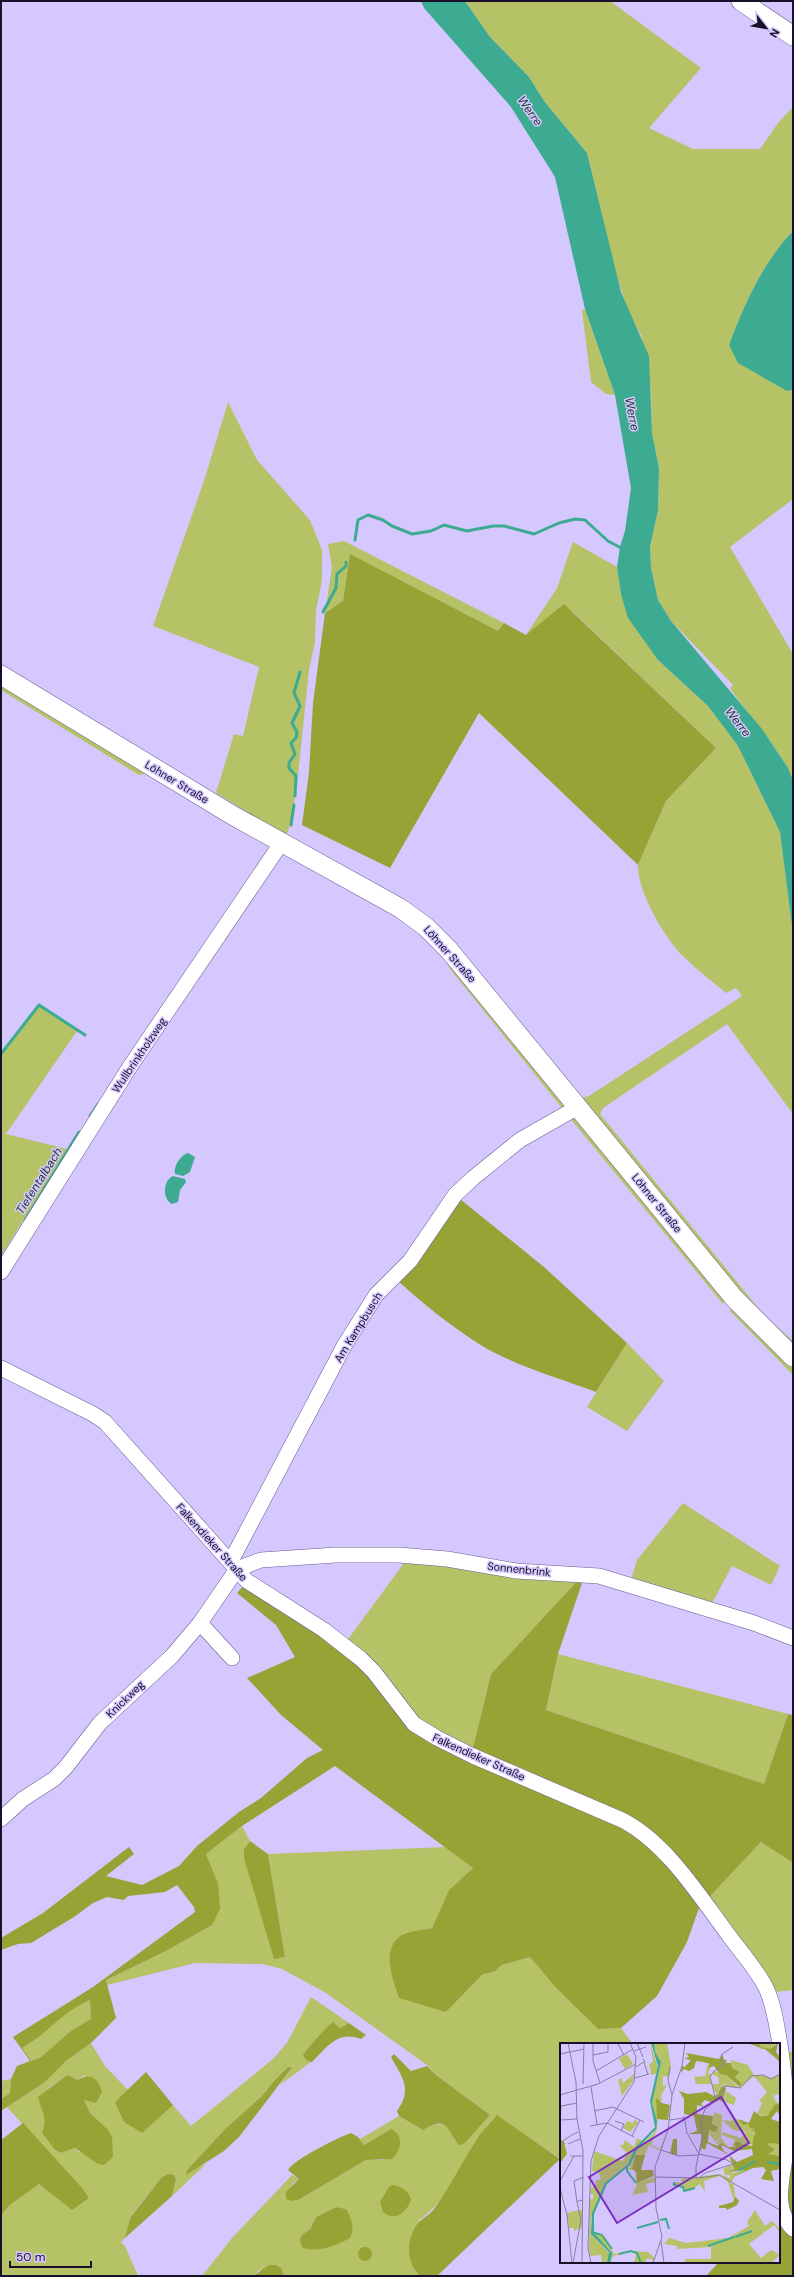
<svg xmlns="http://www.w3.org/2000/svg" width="794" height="2277" viewBox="0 0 794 2277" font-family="'DM Sans',sans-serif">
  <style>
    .green { fill: #b6c266; fill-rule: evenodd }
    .forest { fill: #98a335; fill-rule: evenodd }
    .water { fill: #3cab92 }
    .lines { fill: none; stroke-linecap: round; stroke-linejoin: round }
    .stream { stroke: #3cab92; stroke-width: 3 }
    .minor-casing { stroke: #695995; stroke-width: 16 }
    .major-casing { stroke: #695995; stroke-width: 20 }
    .minor { stroke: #fff; stroke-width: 15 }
    .major { stroke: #fff; stroke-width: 19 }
    .labels { text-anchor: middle; stroke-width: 3; stroke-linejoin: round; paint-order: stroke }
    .street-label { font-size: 11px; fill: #171028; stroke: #d4c8fe }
    .water-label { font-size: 12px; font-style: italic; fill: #213933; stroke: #d4c8fe }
    .inset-river { fill: none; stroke: #3cab92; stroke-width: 2 }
    .inset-road { fill: none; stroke: #887ea8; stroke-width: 1 }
    .view { fill: #7b2cbf; fill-opacity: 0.15; stroke: #7b2cbf; stroke-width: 2 }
    .inset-edge { fill: none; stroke: #171028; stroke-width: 2 }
  </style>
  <rect width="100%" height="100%" fill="#d4c8fe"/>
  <!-- green -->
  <g class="green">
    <path d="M465,1H610L701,68L649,128L693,149H760L778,123L793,107V231C763,262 744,305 729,345L787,391L793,390V499L730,547L793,654V780C778,745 751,719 730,688L733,685L671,621L658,600L651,568L650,547L658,510L659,468L652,433L651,393L641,335L629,314L613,264L587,153L544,101L529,77L490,37Z"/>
    <polygon points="585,309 615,395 606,394 591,382 582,310"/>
    <polygon points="228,402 257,460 310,520 322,550 322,580 316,611 315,642 309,670 297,785 291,823 286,836 216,793 234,734 243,736 259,667 153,626 204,481"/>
    <polygon points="344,541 504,623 498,631 350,555 343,601 325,613 332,567 328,544"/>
    <path d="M573,542L617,567L621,594L658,660L708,706L738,746L780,832L793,934V1114L727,1024L603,1108L600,1114L764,1315L793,1341V1349L772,1330L580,1101L582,1098L589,1096L742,996L736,988L726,993C712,981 697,970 684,957C665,939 637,891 638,865L666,801L716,748L571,610L526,635L557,588Z"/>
    <polygon points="1,682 145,772 144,774 139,775 1,690"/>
    <polygon points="451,961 565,1105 562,1108 450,969 447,962"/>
    <polygon points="39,1006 77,1031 6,1134 67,1149 1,1256 1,1056"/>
    <polygon points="569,1117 574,1117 725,1298 723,1304"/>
    <polygon points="736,1308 793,1364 793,1375 729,1310"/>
    <polygon points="627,1343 664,1381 627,1431 587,1407"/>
    <polygon points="683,1503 780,1566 771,1585 732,1566 711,1605 631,1580 637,1560"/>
    <polygon points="407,1559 579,1579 491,1674 470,1760 435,1742 340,1650"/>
    <polygon points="558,1654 788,1714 764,1784 546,1710"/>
    <path d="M242,1826L250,1841L244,1849V1858L285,1957L268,1854L447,1847L473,1868L449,1890L432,1928L402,1935L446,2012L483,1974L494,1972L502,1965L530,1957L556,1988L598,2029L621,2028L633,2044H561V2159L497,2116C490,2123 482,2131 477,2139C460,2167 446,2202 419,2220L415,2271L420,2276H284L282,2269L259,2270L253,2276H202L232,2238L292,2175L299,2179L292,2184L300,2199L366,2160H384L391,2129L364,2145L360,2139L399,2116L423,2130C430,2126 439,2122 447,2125L455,2140L464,2144L490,2115L436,2075L427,2065L326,1993L282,1969L263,1964L195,1963L107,1985L106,1980L166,1951L212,1925L218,1883L206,1854ZM336,2207L346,2209L350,2238L331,2246L306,2249L302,2235L310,2229L316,2217Z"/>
    <polygon points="761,1842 793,1863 793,1990 774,1992 786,2053 793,2051 793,2129 779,2129 779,2044 766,2005 755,1981 725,1939 699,1908"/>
    <path d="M311,1997L349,2023L340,2028L333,2022L306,2052L307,2061L311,2062L280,2085L291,2069L288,2067L274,2081L262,2096L226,2128L187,2170L206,2164L172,2196L176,2178L174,2175L161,2178L138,2207L130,2218L125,2238L121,2242L125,2246L138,2276H1V2215L10,2205L39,2184L72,2209L89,2198L7,2107L45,2082L66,2061L91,2043L105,2066L128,2090L115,2102L142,2132L173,2105L191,2126L273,2059L287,2043ZM67,2075L78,2080L85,2075L84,2100L90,2113L112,2137V2157L79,2152L75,2148L61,2153L55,2150L42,2133C47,2120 46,2103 49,2088Z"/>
    <polygon points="90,2000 91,2019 72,2030 41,2057 30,2061 22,2048 34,2041 67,2011"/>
    <polygon points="11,2079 10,2093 1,2099 1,2081"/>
  </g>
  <!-- forest -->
  <g class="forest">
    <polygon points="350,554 498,631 504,623 526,635 564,604 716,748 666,801 638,865 479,713 390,868 302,825 309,772 313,703 325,613 343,601"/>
    <path d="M460,1199L544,1267L627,1343L596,1392C557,1377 511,1365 476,1342C448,1324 421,1302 397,1280Z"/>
    <path d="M579,1579L583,1580L558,1654L546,1710L764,1784L788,1714L793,1715V1863L761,1842L699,1908L687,1942L657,1996L621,2028L598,2029L556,1988L530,1957L502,1965L494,1972L483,1974L446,2012L399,1998C393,1980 380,1948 402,1935C410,1931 423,1930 432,1928L449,1890L473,1868L335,1766L242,1826L206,1854L218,1883L220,1909L212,1925L166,1951L106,1980L116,2018L91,2043L66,2061L45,2082L1,2111V2099L10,2093L11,2079L17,2066L30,2061L13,2037L93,1987L195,1912L194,1907L177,1885L165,1892L128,1896L124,1900L107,1897L93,1903L74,1917L31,1943L18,1944L1,1950V1938L43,1913L129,1847L134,1854L106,1876L142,1885L179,1866L197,1846L239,1812L261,1798L307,1758L323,1750L281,1715L247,1678L295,1657L276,1625L237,1593L245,1584L357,1663L411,1728L470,1760L491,1674ZM90,2000L91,2019L72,2030L41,2057L31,2061L22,2048C48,2034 61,2012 90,2000Z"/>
    <polygon points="250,1841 268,1854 285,1957 274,1959 244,1858 244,1849"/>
    <path d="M333,2022L340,2028L349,2023L366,2035L361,2039C338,2030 327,2047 312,2062L307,2061L303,2055C307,2049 327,2026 333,2022Z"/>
    <path d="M394,2054L411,2071L427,2066L436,2075L490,2115L464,2144L459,2145C445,2128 449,2115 423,2130L399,2116L397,2111C413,2089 402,2077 391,2057Z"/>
    <polygon points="288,2067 291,2067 291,2069 239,2137 224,2151 186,2175 187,2170 226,2128 262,2096 274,2081"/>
    <polygon points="146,2072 173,2105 142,2133 124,2122 115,2102"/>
    <path d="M67,2075L78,2080C91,2072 98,2078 102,2092L96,2103L84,2100L90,2113L108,2130L112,2137L113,2157L104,2165L98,2164L75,2148L61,2153L55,2150L42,2133C48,2117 42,2113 38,2097Z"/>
    <path d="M497,2115L560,2159L437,2276H420C409,2265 406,2248 412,2234C418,2218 426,2219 434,2209C450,2187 462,2162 477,2139C482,2130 491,2123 497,2115Z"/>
    <polygon points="23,2123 82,2188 89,2198 72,2210 39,2184 10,2205 1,2215 1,2140"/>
    <path d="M391,2129C404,2135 402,2150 392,2159L366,2160L300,2199L292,2201L286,2199V2192L299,2179L288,2170C293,2160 339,2137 351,2133L358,2137L364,2145Z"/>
    <polygon points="779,2129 793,2129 793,2276 706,2276 719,2262 779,2262"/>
    <polygon points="168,2174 174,2175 176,2179 172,2196 125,2238 130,2218 161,2178"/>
    <path d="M392,2185C401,2186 409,2191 411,2200C406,2213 395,2222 383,2212L380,2202L389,2187Z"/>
    <path d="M336,2207L346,2209C352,2219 355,2228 350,2238C338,2245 315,2254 302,2247L300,2240L302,2235L310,2229L316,2217Z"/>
    <circle cx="365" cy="2254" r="7"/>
    <polygon points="269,2265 276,2265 282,2269 284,2276 253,2276"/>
  </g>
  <!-- water -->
  <g class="water">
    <polygon points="421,1 465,1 490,37 529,77 544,101 587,153 621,292 649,356 652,433 659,468 658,510 650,547 651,568 658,600 671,621 762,729 788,768 793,780 793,934 780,832 738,746 708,706 658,660 628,618 621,594 617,567 620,547 625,531 631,488 615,395 585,309 555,177 511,107 424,8"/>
    <path d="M793,231V390L787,391L738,363L729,345C744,305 763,262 793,231Z"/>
    <path d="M188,1153L195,1157L190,1172L183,1176L175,1174C173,1166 181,1155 188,1153Z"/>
    <path d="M173,1176L185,1179L186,1182L180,1190L178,1202L172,1204C162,1199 163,1180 173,1176Z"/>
  </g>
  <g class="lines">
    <!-- stream -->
    <g class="stream">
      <polyline points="355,540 358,520 368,515 383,520 392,526 412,534 431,531 444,525 467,531 493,526 504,526 534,534 559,523 575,519 585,520 608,541 623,549"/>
      <polyline points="323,612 336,588 337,574 346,566 346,562"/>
      <polyline points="295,796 296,776 289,768 289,763 295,754 291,743 296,738 297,732 292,723 300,706 294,693 300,672"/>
      <polyline points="291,825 294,805"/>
      <polyline points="1,1054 39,1005 85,1035"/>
      <polyline points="90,1116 98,1104"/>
      <polyline points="25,1220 79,1132"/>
    </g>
    <!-- minor casing -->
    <g class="minor-casing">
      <g id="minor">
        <polyline points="1,1272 129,1068 282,842"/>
        <path d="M1,1368L93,1414L105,1422L247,1581L324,1630L361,1659L374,1672L414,1724L437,1738L473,1756L622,1820C667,1843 700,1897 730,1937C742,1953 756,1969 765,1986C774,2002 778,2033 781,2051C785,2079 787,2110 787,2138C787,2167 769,2205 793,2229"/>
        <polyline points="231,1561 344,1346 376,1295 410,1261 455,1195 473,1178 520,1140 578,1107"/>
        <polyline points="237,1569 261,1560 336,1555 399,1555 447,1559 516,1571 599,1576 754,1623 793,1638"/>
        <polyline points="200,1623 232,1658"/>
        <polyline points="1,1819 23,1799 54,1779 66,1767 100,1723 172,1656 200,1623 237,1569"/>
      </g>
    </g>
    <!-- major casing -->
    <g class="major-casing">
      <g id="major">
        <polyline points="741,1 793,36"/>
        <polyline points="1,675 232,815 400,908 426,927 449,950 734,1298 793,1357"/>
      </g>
    </g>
    <!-- minor -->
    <use href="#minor" class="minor"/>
    <!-- major -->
    <use href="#major" class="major"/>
  </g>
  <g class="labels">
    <!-- street labels -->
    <g class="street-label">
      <text transform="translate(177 782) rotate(31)" y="4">Löhner Straße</text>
      <text transform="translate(450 954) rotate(48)" y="4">Löhner Straße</text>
      <text transform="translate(139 1055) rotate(-56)" y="4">Wullbrinkholzweg</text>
      <text transform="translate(657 1203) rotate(51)" y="4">Löhner Straße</text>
      <text transform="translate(358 1327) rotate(-58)" y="4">Am Kampbusch</text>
      <text transform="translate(212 1542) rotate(48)" y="4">Falkendieker Straße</text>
      <text transform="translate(519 1569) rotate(6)" y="4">Sonnenbrink</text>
      <text transform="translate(125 1699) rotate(-44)" y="4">Knickweg</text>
      <text transform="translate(479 1757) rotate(24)" y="4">Falkendieker Straße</text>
    </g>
    <!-- water labels -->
    <g class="water-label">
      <text transform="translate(530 111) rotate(54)" y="4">Werre</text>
      <text transform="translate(632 414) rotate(79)" y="4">Werre</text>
      <text transform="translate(738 722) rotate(52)" y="4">Werre</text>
      <text transform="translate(39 1181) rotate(-58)" y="4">Tiefentalbach</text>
    </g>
  </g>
  <!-- overview -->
  <g transform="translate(560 2043)">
    <rect width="220" height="220" fill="#d4c8fe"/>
    <path d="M90,0L98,25L96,31L91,32V30L87,31L91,29L89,21L93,19ZM94,0H107L111,24L109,34L103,33V44L108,40L101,53L102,58H99L97,86L91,102L100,106L108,82L100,108L89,102L85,112H75L72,126L75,127H68L78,105L94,90L97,78L92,60L101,19L95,9ZM198,0H216L210,6H201L198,4L196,2L172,4L196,2L199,4L202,5ZM67,11L73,21L65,26L59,16ZM171,17L188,22L194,32H203L211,35L220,31V53L218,51L213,53L217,60L220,59L218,61L220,67L218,61L214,62L209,81L211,66L208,74L197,71L202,60L199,58L207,49L194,33L180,45H179L167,43H166L167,40L160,44L158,51L155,49L152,41H159L158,34L152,31L155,28L166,32L179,45L180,40L175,34L180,29L172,25ZM148,21L151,23L148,31H151V41H136L134,34L145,33ZM74,31L73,38L62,53L58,37L61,35L63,40ZM166,48L176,55L174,62L165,59ZM154,69L162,72V77L171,78L174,75L194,84V101L184,102L181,98L179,106L172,103L175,97L162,92V89L181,95L186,89L173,87L162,77L161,95L168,104L161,100L154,102L161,95L155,99L148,89L154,83L152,81ZM75,76L78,80L70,89L63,85L67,78L73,80ZM77,95L83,98L74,107L68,121L45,140L31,175V191L49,210L47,220H39L42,219L41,212L30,213L29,206L30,156H33V151H30L31,144H35L36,137H41L39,130L32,128L34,108L63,118L67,110L59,102H63L65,97L74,104ZM209,100H220V113L207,111L216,107L208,103ZM172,122L173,128L170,129L173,130L185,127L172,135L175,134L171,140L174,142L175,153L173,155L168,139L160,133L144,138L145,149L140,141L130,148H123V143L114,142V139L122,140L121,136L159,131L170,135V132H165L163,126ZM75,129L77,140L95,134V139L86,141L88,149L72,152L77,142L76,141ZM18,167H23L22,184L14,188V185H9L7,170ZM195,167L205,183L212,178L220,186V189L214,182L189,201L201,215L211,207L217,210L219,212L212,220H125V216H151V204L117,206V203L104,201L109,195L126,200L168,195L189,183L187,179ZM33,188L44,193L54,211L71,208L88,209L95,215L93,218L91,216H86V220H74L76,211L71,209L53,213L50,220V207L42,202Z" fill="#b6c266"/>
    <path d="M187,0H198L201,4L210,6L218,0L216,9L220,14V22L218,17L205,6ZM126,10L159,16L162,11L164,16L167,18L166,20H171L172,25L180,29L175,34L181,40L180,44L166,32L160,31L154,23L148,25L150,21L143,19L136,18L134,25L129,28L124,26L121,30L122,23L125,24L131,17L124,16L129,14ZM168,41L164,44L166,45L164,55L165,59L159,57L153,60L145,57L141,61L144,64L137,62V71L153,73L152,81L158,84L156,89L149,87L148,99L157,103L161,100L168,104H176L174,101L178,98L180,101L181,98L182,101L192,103L195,89L192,87L195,86L190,85L188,81L183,82L178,76L189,80L194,68L200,73H208L211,65L210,70L214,62L220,60V73L217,68L211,76L220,79V101L209,100L208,102L215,107L208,111L220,113V126L211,128L214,138L201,136L206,127L203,124L193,125L171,135L185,127L169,129L174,126L169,112L147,100L145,107L142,105L140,110L142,91H128L137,88L134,73L124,71V56L119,48L128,51L146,49L154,53L158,51L161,44ZM161,102L174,108L192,106L193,112L177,119L163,107ZM96,55L102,60L110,62L108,77L97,76ZM0,96L4,99L7,111L0,120ZM113,96H117V112L110,111ZM75,112H85L81,127H93L94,133L77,140L76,129L72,126ZM175,153L179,158L177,162L167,167L166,165H159V163L173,159Z" fill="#98a335" fill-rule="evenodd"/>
    <path d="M91,0H94L95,9L101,19L92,60L97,78L96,86L78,105L70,122L47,141L34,171V190L52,210L50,220H47L49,209L31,191L32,170L45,140L68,121L75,105L95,84L90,58L98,23Z" fill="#3cab92"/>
    <path class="inset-river" d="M207,119L220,121M67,124V128L76,140M178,128L195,118M114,139V142L123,144L124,148L135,145M100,177L106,176L109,186M77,185L98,179M32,189L42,192L52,206M175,194L192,188M148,203L174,194M59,211L71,208L77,210L81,220"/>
    <path class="inset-road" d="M8,0L16,39L17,76L23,108L22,220M33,0V18L40,40M77,0L83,14M58,1L64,12M74,8L86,4M0,11L24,6M33,12L48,9V0M84,19L88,32M76,24L85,18L83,16M110,24L108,37L112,52M36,28L73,6M75,35L89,31M23,41L24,0M31,44L37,81M0,52L38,41L76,21M156,57L150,34L154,28L164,22L161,17L162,11L173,4M34,68L53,64L84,79M124,73L127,90L139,111M17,76L0,77L1,63L17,60M109,77L124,75M55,78L64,81L61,88M30,83L47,80L74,94M72,93L80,77M4,101L3,98L10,93L18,89M8,101L20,96M101,107L119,113L139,112M139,111L167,117L172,120M10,113H23M96,134L139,135L159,132L220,167M136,135V124L142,95L141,78L145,66L157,57L166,43L180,45L191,33L203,32L211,36L220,31M139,135L145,130L176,120M0,138L14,113M0,145L7,172L12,220M17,159L14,138L24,134M101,198L104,220M13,220L21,177L17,159L21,157L23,159M31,220L28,205L31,118L39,93L74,39L76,14L70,0M93,220L102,194L96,165L95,124L108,87L112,52L122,23L125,0"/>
    <path class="view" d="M161,54L189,100L57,180L29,134Z"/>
    <rect width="220" height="220" class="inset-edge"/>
  </g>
  <!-- border -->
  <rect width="794" height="2277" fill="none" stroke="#171028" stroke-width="4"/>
  <!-- north arrow -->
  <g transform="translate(766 28) rotate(121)" stroke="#d4c8fe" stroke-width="3" paint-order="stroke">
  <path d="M0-3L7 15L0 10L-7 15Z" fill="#171028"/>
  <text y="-6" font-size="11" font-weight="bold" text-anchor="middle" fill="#171028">N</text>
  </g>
  <!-- scale -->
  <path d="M10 2261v6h81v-6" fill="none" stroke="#171028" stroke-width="2"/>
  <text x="16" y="2261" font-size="12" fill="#171028" stroke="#d4c8fe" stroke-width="3" paint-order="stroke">50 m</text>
</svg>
